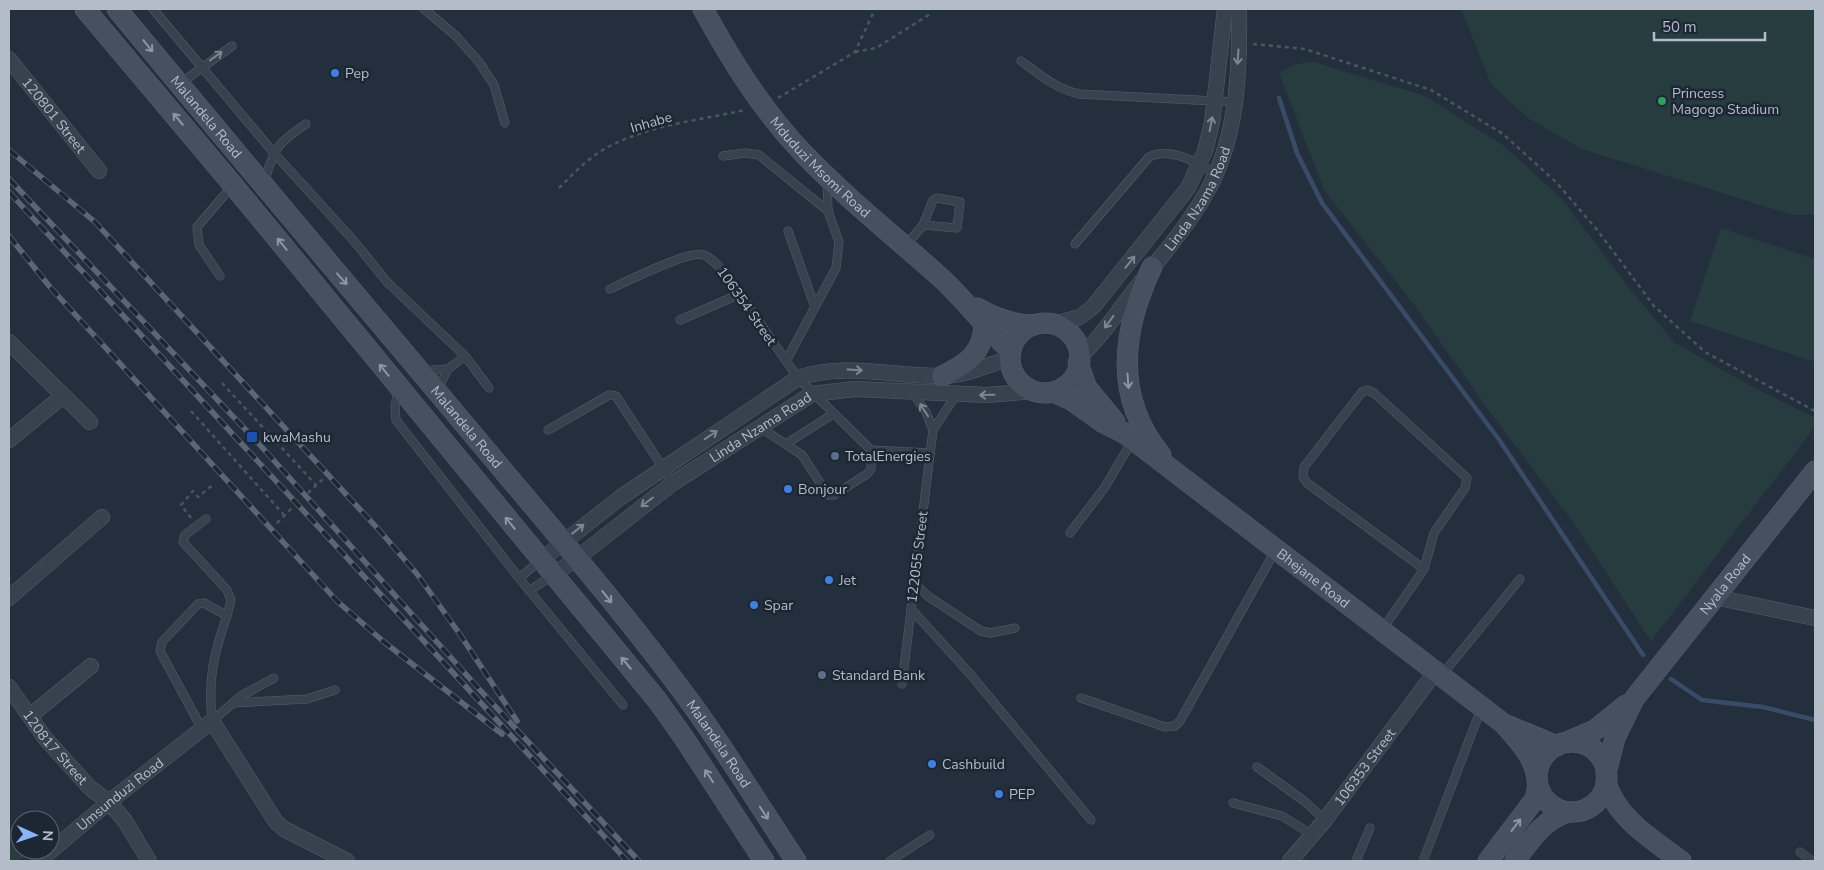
<svg xmlns="http://www.w3.org/2000/svg" width="1824" height="870" viewBox="0 0 1824 870" font-family="'Nunito Sans',sans-serif">
  <style>
    .green { fill: #263c3f }
    .lines { fill: none; stroke-linecap: round; stroke-linejoin: round }
    .stream { stroke: #394c67; stroke-width: 4.5 }
    .lane-casing { stroke: #565f6c; stroke-width: 9 }
    .street-casing { stroke: #565f6c; stroke-width: 16 }
    .secondary-casing { stroke: #565f6c; stroke-width: 21 }
    .path { stroke: #44595c; stroke-width: 2.5; stroke-dasharray: 4 4; stroke-linecap: butt }
    .lane { stroke: #38414e; stroke-width: 8 }
    .street { stroke: #38414e; stroke-width: 15 }
    .secondary { stroke: #465061; stroke-width: 20 }
    .rail-casing { stroke: #5a6575; stroke-width: 5.5 }
    .rail { stroke: #1d2633; stroke-width: 4; stroke-dasharray: 11; stroke-linecap: butt }
    .oneway { stroke: #8e96a5 }
    .oneway2 { stroke: #7c8592 }
    .shop-dot { fill: #3f7fe0; stroke: #1d2633; stroke-width: 2 }
    .leisure-dot { fill: #2e9e5b; stroke: #1d2633; stroke-width: 2 }
    .transit-dot { fill: #1a4fb4; stroke: #1d2633; stroke-width: 2 }
    .service-dot { fill: #5c6f8a; stroke: #1d2633; stroke-width: 2 }
    .labels { text-anchor: middle; stroke-width: 5; stroke-linejoin: round; paint-order: stroke }
    .poi-label { font-size: 14px; fill: #b4bcc9; stroke: #1d2633; text-anchor: start }
    .street-label { font-size: 14px; fill: #b4bcc9; stroke: #1d2633 }
  </style>
  <rect width="100%" height="100%" fill="#242f3e"/>
  <!-- green -->
  <g class="green">
    <polygon points="1461,9 1815,9 1815,214 1792,215 1582,149 1528,118 1491,84"/>
    <polygon points="1314,62 1425,96 1504,146 1561,198 1633,293 1675,343 1749,385 1815,418 1815,427 1651,641 1570,518 1490,412 1415,306 1324,190 1279,73 1295,64"/>
    <polygon points="1721,228 1815,259 1815,362 1690,321"/>
    <polygon points="9,825 20,838 20,850 30,850 32,853 17,861 9,861"/>
  </g>
  <g class="lines">
    <!-- stream -->
    <g class="stream">
      <polyline points="1279,98 1297,153 1322,203 1500,441 1643,655"/>
      <polyline points="1671,679 1702,700 1763,707 1815,720"/>
    </g>
    <!-- lane casing -->
    <g class="lane-casing">
      <g id="lane">
        <polyline points="153,9 273,152 354,241 387,282 465,356 448,369 437,391"/>
        <polyline points="424,9 456,36 479,62 494,85 505,123"/>
        <path d="M1021,61C1040,75 1056,89 1079,94L1234,102"/>
        <polyline points="181,83 232,46"/>
        <polyline points="723,156 745,153 759,155 828,211"/>
        <path d="M264,183C274,149 276,144 306,124"/>
        <polyline points="788,231 815,307"/>
        <path d="M1075,244L1149,157C1170,146 1198,163 1216,174"/>
        <polyline points="906,245 923,225 933,200 937,198 960,202 957,228 923,225"/>
        <polyline points="220,276 199,245 197,227 232,186"/>
        <path d="M610,289C626,282 690,249 704,255C714,259 722,270 729,278L798,378L871,450V469L867,474L834,495H828L802,455L761,428"/>
        <polyline points="680,320 740,294"/>
        <polyline points="465,356 489,388"/>
        <polyline points="786,361 836,268 839,242 828,211 827,181"/>
        <polyline points="422,371 448,369"/>
        <polyline points="398,390 395,407 396,420 519,578 623,705"/>
        <polyline points="912,392 926,412 933,430"/>
        <polyline points="548,430 609,395 616,396 673,483"/>
        <polyline points="786,444 833,414"/>
        <polyline points="871,450 930,453"/>
        <polyline points="206,519 185,535 183,542 227,590 231,600 227,616"/>
        <polyline points="1070,533 1105,487 1132,441"/>
        <polyline points="519,578 540,561"/>
        <polyline points="914,583 929,597 981,631 990,633 1015,628"/>
        <polyline points="529,591 553,575"/>
        <polyline points="911,609 971,675 1091,820"/>
        <polyline points="1382,630 1424,569 1434,533 1465,488 1467,478 1374,393 1367,390 1362,392 1304,467 1303,477 1307,483 1424,569"/>
        <polyline points="1442,675 1520,579"/>
        <polyline points="902,684 933,430 956,395"/>
        <polyline points="1081,698 1165,727 1175,726 1180,721 1276,549"/>
        <polyline points="233,703 307,699 335,690"/>
        <polyline points="212,721 241,696 274,678"/>
        <path d="M202,729L160,651L162,642L198,604L204,603L227,616C213,656 208,679 212,721"/>
        <polyline points="1257,767 1304,801 1325,820"/>
        <polyline points="1233,803 1282,816 1311,834"/>
        <polyline points="1800,852 1812,861"/>
        <polyline points="890,861 930,835"/>
        <polyline points="1356,861 1370,828"/>
        <polyline points="1423,861 1481,709"/>
      </g>
    </g>
    <!-- street casing -->
    <g class="street-casing">
      <g id="street">
        <path id="s1" d="M9,59L99,171"/>
        <polyline points="1054,324 1080,317 1093,307 1188,188 1205,151 1212,123 1225,9"/>
        <polyline points="9,342 90,422"/>
        <path id="s2" d="M1079,357C1103,336 1120,308 1140,283C1164,253 1191,222 1209,188C1238,134 1240,68 1239,9"/>
        <polyline points="9,440 63,396"/>
        <path d="M541,560L621,497L798,378C846,362 894,377 944,376C967,375 988,365 1010,358"/>
        <path id="s3" d="M553,575L576,559L673,483L812,394L855,389L987,395L1035,391"/>
        <polyline points="1715,597 1815,618"/>
        <polyline points="9,598 102,517"/>
        <path id="s4" d="M9,687L45,738L90,788L109,802L125,821L149,861"/>
        <polyline points="30,716 91,666"/>
        <path id="s5" d="M39,861L109,802L212,721L276,822L284,829L347,861"/>
        <path id="s6" d="M1290,861L1325,820L1436,671"/>
      </g>
    </g>
    <!-- secondary casing -->
    <g class="secondary-casing">
      <g id="secondary">
        <polyline points="85,9 233,185 657,700 684,738 764,861"/>
        <path id="s7" d="M117,9C239,157 363,303 486,450C557,535 631,620 696,710C731,759 763,811 796,861"/>
        <path id="s8" d="M703,9C731,60 762,110 802,152C845,197 894,236 940,277C965,300 986,328 1011,351"/>
        <path d="M1152,267C1122,330 1113,397 1161,455"/>
        <path d="M977,308C995,318 1014,325 1034,325"/>
        <circle cx="1045" cy="358" r="35"/>
        <polyline points="1078,363 1087,388 1115,422"/>
        <path d="M942,376C968,364 984,352 984,322"/>
        <path id="s9" d="M1053,392L1071,400L1102,422L1124,433L1504,724C1518,740 1534,756 1537,778"/>
        <polyline points="1509,726 1557,746"/>
        <polyline points="1567,742 1595,730 1626,705"/>
        <circle cx="1572" cy="777" r="35"/>
        <path id="s10" d="M1606,773L1615,738L1634,699L1815,471"/>
        <path d="M1606,782C1616,818 1653,840 1681,861"/>
        <polyline points="1488,861 1535,799 1538,786"/>
        <path d="M1515,861C1530,841 1543,820 1568,812"/>
      </g>
    </g>
    <!-- path -->
    <g class="path">
      <polyline points="1253,44 1305,49 1431,90 1503,134 1556,182 1598,231 1654,306 1705,352 1815,411"/>
      <polyline points="855,52 876,48 932,13"/>
      <polyline points="778,98 855,52 875,9"/>
      <path d="M559,188C574,173 590,156 610,146C651,125 700,120 745,110"/>
      <polyline points="222,383 316,485"/>
      <polyline points="191,411 284,515"/>
      <polyline points="308,493 323,479"/>
      <polyline points="191,518 181,505 193,491 198,497 214,484"/>
      <polyline points="277,523 293,507"/>
    </g>
    <!-- lane -->
    <use href="#lane" class="lane"/>
    <!-- street -->
    <use href="#street" class="street"/>
    <!-- secondary -->
    <use href="#secondary" class="secondary"/>
    <!-- rail casing -->
    <g class="rail-casing">
      <g id="rail">
        <polyline points="9,150 95,222 379,530 417,574 459,633 517,721"/>
        <polyline points="9,179 260,445 480,690 639,861"/>
        <polyline points="9,192 627,861"/>
        <polyline points="9,236 50,287 337,601 384,642 502,734"/>
      </g>
    </g>
    <!-- rail -->
    <use href="#rail" class="rail"/>
  </g>
  <!-- one-way arrows -->
  <defs><path id="oneway-shaft" d="M-6 0H5M1.5-3L5.5 0L1.5 3" fill="none" stroke-width="1.6" stroke-linecap="round" stroke-linejoin="round" transform="scale(1.25)"/></defs>
  <g class="oneway">
    <use href="#oneway-shaft" transform="translate(148 46) rotate(51)"/>
    <use href="#oneway-shaft" transform="translate(178 119) rotate(-130)"/>
    <use href="#oneway-shaft" transform="translate(282 244) rotate(-129)"/>
    <use href="#oneway-shaft" transform="translate(342 279) rotate(48)"/>
    <use href="#oneway-shaft" transform="translate(384 370) rotate(-129)"/>
    <use href="#oneway-shaft" transform="translate(1128 381) rotate(86)"/>
    <use href="#oneway-shaft" transform="translate(510 523) rotate(-129)"/>
    <use href="#oneway-shaft" transform="translate(607 597) rotate(51)"/>
    <use href="#oneway-shaft" transform="translate(626 663) rotate(-130)"/>
    <use href="#oneway-shaft" transform="translate(709 776) rotate(-123)"/>
    <use href="#oneway-shaft" transform="translate(764 813) rotate(57)"/>
    <use href="#oneway-shaft" transform="translate(1516 825) rotate(-53)"/>
  </g>
  <g class="oneway2">
    <use href="#oneway-shaft" transform="translate(216 56) rotate(-36)"/>
    <use href="#oneway-shaft" transform="translate(1238 57) rotate(94)"/>
    <use href="#oneway-shaft" transform="translate(1211 124) rotate(-79)"/>
    <use href="#oneway-shaft" transform="translate(1130 262) rotate(-51)"/>
    <use href="#oneway-shaft" transform="translate(1109 322) rotate(126)"/>
    <use href="#oneway-shaft" transform="translate(855 370) rotate(3)"/>
    <use href="#oneway-shaft" transform="translate(987 395) rotate(179)"/>
    <use href="#oneway-shaft" transform="translate(924 410) rotate(-123)"/>
    <use href="#oneway-shaft" transform="translate(711 435) rotate(-34)"/>
    <use href="#oneway-shaft" transform="translate(647 502) rotate(143)"/>
    <use href="#oneway-shaft" transform="translate(578 529) rotate(-38)"/>
  </g>
  <!-- markers -->
  <g class="shop-dot">
    <circle cx="335" cy="73" r="5"/>
    <circle cx="788" cy="489" r="5"/>
    <circle cx="829" cy="580" r="5"/>
    <circle cx="754" cy="605" r="5"/>
    <circle cx="932" cy="764" r="5"/>
    <circle cx="999" cy="794" r="5"/>
  </g>
  <circle class="leisure-dot" cx="1662" cy="101" r="5"/>
  <rect class="transit-dot" x="246" y="431" width="12" height="12" rx="2.5"/>
  <g class="service-dot">
    <circle cx="835" cy="456" r="5"/>
    <circle cx="822" cy="675" r="5"/>
  </g>
  <g class="labels">
    <!-- poi labels -->
    <g class="poi-label">
      <text x="345" y="78">Pep</text>
      <text x="1672" y="98">Princess<tspan x="1672" dy="16">Magogo Stadium</tspan></text>
      <text x="263" y="442">kwaMashu</text>
      <text x="845" y="461">TotalEnergies</text>
      <text x="798" y="494">Bonjour</text>
      <text x="839" y="585">Jet</text>
      <text x="764" y="610">Spar</text>
      <text x="832" y="680">Standard Bank</text>
      <text x="942" y="769">Cashbuild</text>
      <text x="1009" y="799">PEP</text>
    </g>
    <!-- street labels -->
    <g class="street-label">
      <text dy="5" stroke="none"><textPath href="#s1" startOffset="72">120801 Street</textPath></text>
      <text dy="5" stroke="none"><textPath href="#s7" startOffset="140">Malandela Road</textPath></text>
      <text transform="translate(651 122) rotate(-16)" y="5">Inhabe</text>
      <text dy="5" stroke="none"><textPath href="#s8" startOffset="198">Mduduzi Msomi Road</textPath></text>
      <text dy="5" stroke="none"><textPath href="#s2" startOffset="199">Linda Nzama Road</textPath></text>
      <text transform="translate(747 306) rotate(55)" y="5">106354 Street</text>
      <text dy="5" stroke="none"><textPath href="#s7" startOffset="545">Malandela Road</textPath></text>
      <text dy="5" stroke="none"><textPath href="#s3" startOffset="255">Linda Nzama Road</textPath></text>
      <text transform="translate(917 557) rotate(-83)" y="5">122055 Street</text>
      <text dy="5" stroke="none"><textPath href="#s9" startOffset="321">Bhejane Road</textPath></text>
      <text dy="5" stroke="none"><textPath href="#s10" startOffset="226">Nyala Road</textPath></text>
      <text dy="5" stroke="none"><textPath href="#s7" startOffset="950">Malandela Road</textPath></text>
      <text dy="5" stroke="none"><textPath href="#s4" startOffset="76">120817 Street</textPath></text>
      <text dy="5" stroke="none"><textPath href="#s6" startOffset="120">106353 Street</textPath></text>
      <text dy="5" stroke="none"><textPath href="#s5" startOffset="105">Umsunduzi Road</textPath></text>
    </g>
  </g>
  <!-- border -->
  <rect width="1824" height="870" fill="none" stroke="#b4bcc9" stroke-width="20"/>
  <!-- north arrow -->
  <g transform="translate(35 835) rotate(93)"><circle r="24" fill="#1d2633" stroke="#59626f"/>
  <path d="M0-4L9 19L0 12L-9 19Z" fill="#8ab4f8"/>
  <text y="-8" font-size="14" font-weight="bold" text-anchor="middle" fill="#b4bcc9">N</text>
  </g>
  <!-- scale -->
  <path d="M1654 32v8h111v-8" fill="none" stroke="#b4bcc9" stroke-width="2.5"/>
  <text x="1662" y="32" font-size="15" fill="#b4bcc9" stroke="#1d2633" stroke-width="4" paint-order="stroke">50 m</text>
</svg>
